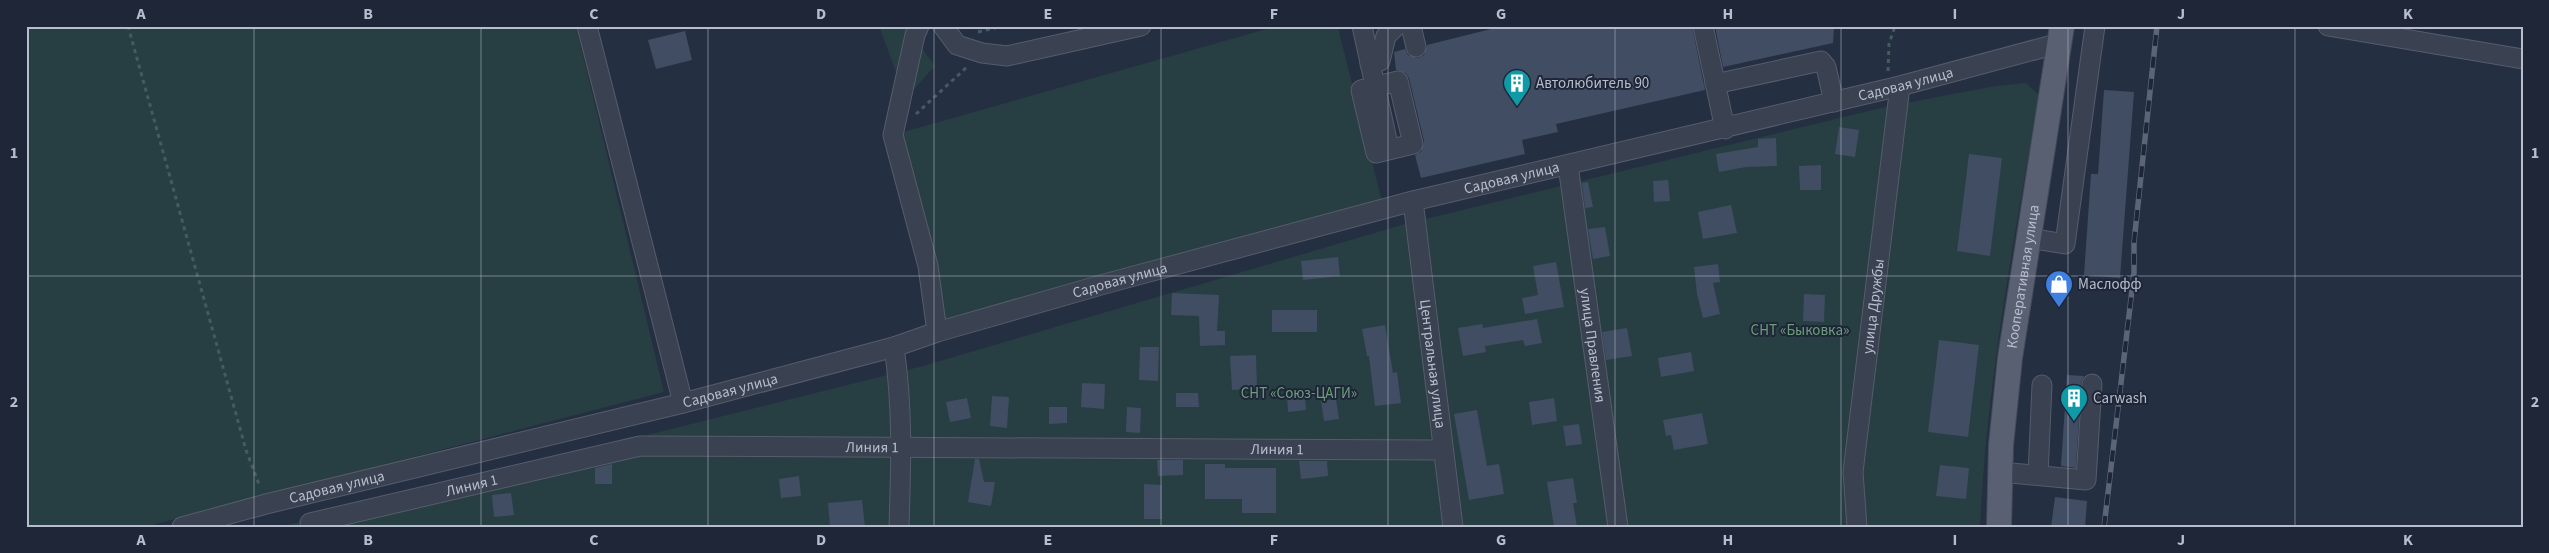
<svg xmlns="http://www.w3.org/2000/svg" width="2549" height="553" viewBox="0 0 2549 553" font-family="'Source Sans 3',sans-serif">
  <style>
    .green { fill: #273e43 }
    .building { fill: #414d62 }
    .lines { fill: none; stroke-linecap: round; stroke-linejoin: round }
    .minor-casing { stroke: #555c6c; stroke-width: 21 }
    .major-casing { stroke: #434a5b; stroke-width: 26 }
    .path { stroke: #455b60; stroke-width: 3; stroke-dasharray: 4 4; stroke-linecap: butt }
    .minor { stroke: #3a4252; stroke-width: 19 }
    .major { stroke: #586072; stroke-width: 24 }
    .rail-casing { stroke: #5b6579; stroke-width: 5.5 }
    .rail { stroke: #1e2637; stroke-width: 4; stroke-dasharray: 11; stroke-linecap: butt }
    .grid { fill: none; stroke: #b7bdcc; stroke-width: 1; stroke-opacity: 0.55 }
    .labels { text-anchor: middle; stroke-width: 4; stroke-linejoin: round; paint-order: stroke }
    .poi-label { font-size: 15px; fill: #b7bdcc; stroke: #1e2637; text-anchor: start }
    .street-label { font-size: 15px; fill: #b7bdcc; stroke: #1e2637 }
    .park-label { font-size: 15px; fill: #6d9e7c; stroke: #1e2637 }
    .neatline { fill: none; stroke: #b7bdcc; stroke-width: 2 }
    .grid-label { font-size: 16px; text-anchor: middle; font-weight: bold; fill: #b7bdcc }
  </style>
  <rect width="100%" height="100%" fill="#252f42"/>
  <!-- green -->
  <g class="green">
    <polygon points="26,26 576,26 664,392 144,527 26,527"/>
    <polygon points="879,26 905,26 935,66 888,117 897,75"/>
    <polygon points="1277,26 1335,26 1338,28 1384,209 945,330 893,135"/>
    <path d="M2026,83L2039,95C2014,239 1987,381 1980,527H279L923,366L1405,224L1885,107L1995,86Z"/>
  </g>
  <!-- building -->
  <g class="building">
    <polygon points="1503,26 1692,26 1705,90 1556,124 1558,132 1522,140 1525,154 1421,178 1415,155 1421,152 1424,141 1409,78 1406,73 1396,70 1394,52 1405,49 1408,55 1418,58 1424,55 1427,45"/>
    <polygon points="1715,26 1834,26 1833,43 1723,67"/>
    <polygon points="685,31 692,60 656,69 648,40"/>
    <polygon points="2104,90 2134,92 2120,278 2084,275 2091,174 2098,174"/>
    <polygon points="1839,127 1859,130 1855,157 1835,154"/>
    <polygon points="1776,138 1777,166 1746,167 1719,172 1716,154 1758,147 1758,139"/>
    <polygon points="1969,154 2002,158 1990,256 1957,251"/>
    <polygon points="1821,165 1821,190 1800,190 1799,166"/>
    <polygon points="1668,180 1670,201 1654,202 1653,181"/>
    <polygon points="1588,182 1593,207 1585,208 1582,183"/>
    <polygon points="1731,205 1737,233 1703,239 1698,212"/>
    <polygon points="1605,227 1610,256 1593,259 1588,229"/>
    <polygon points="1338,257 1340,276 1303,280 1301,261"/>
    <polygon points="1556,262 1564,307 1525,314 1522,298 1538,295 1533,266"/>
    <polygon points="1718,264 1720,282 1713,283 1720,314 1703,318 1697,294 1694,267"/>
    <polygon points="1172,293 1219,295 1217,331 1225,331 1225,345 1200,346 1199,316 1171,315"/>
    <polygon points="1804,294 1825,295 1824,322 1803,321"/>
    <rect x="1272" y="310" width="45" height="22"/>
    <polygon points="1537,319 1542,343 1525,346 1523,340 1485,346 1486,352 1463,356 1458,328 1482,324 1483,328"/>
    <polygon points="1385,325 1393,373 1397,372 1401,403 1375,406 1369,356 1367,356 1362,329"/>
    <polygon points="1627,328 1632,356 1606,360 1602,332"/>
    <polygon points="1939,340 1979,345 1968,437 1928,432"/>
    <polygon points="1140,347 1159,347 1158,381 1139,380"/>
    <polygon points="1691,352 1694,371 1661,377 1658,358"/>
    <polygon points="1256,355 1257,388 1232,390 1230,356"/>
    <polygon points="2067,375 2084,376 2081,383 2076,468 2061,466"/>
    <polygon points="1082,383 1105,384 1104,409 1081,407"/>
    <polygon points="1176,393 1198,393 1199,407 1176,407"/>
    <polygon points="1305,394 1306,410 1288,412 1287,395"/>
    <polygon points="992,396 1009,397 1007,428 990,426"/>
    <polygon points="967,398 971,418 950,422 946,402"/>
    <polygon points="1554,398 1557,421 1532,425 1529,402"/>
    <polygon points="1336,399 1339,419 1324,421 1321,401"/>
    <polygon points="1049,407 1067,407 1067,423 1049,424"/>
    <polygon points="1127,407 1141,408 1140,433 1126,432"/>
    <polygon points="1477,410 1487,466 1499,464 1504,494 1469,500 1454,414"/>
    <polygon points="1702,413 1708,444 1674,450 1671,435 1666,436 1663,420"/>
    <polygon points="1579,424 1582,444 1566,446 1563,426"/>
    <polygon points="975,459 979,459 984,482 995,482 991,506 968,502"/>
    <polygon points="1157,460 1183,460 1183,475 1158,476"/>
    <polygon points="1299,461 1327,461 1328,476 1301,479"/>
    <polygon points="612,464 612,484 595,484 595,468"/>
    <polygon points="1205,464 1225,464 1225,468 1276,468 1276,513 1242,513 1242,499 1205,499"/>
    <polygon points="1940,465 1969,468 1966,499 1936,496"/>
    <polygon points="799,476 801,496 781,498 779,479"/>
    <polygon points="1573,478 1577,503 1573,503 1577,527 1554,527 1547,482"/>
    <polygon points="1144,484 1162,485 1162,519 1144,519"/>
    <polygon points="511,493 514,515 494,517 492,495"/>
    <polygon points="2055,497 2087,501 2085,527 2051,527"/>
    <polygon points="862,500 865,527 830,527 828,503"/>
  </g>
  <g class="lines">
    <!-- minor casing -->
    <g class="minor-casing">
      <g id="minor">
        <polyline points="587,26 683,403"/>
        <polyline points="919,26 915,35 893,135 928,266 937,332"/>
        <polyline points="943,26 957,45 982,53 1007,56 1141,26"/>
        <polyline points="1362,26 1389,149"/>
        <polyline points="1411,26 1416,47"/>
        <polyline points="1703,26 1725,129"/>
        <polyline points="2328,26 2523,59"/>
        <polyline points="1370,64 1380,61 1386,36 1396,26"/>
        <polygon points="1398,81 1413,144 1376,153 1361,90"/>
        <polyline points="1715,84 1821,61 1826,67 1834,102"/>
        <path id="s1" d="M1568,165L1618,527"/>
        <path id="s2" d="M1413,201L1453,527"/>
        <polyline points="2029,238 2065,244 2095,26"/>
        <path d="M894,347C903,406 901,467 899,527"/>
        <polyline points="2000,472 2086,480 2092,384"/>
        <polyline points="2038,475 2042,385"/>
        <path id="s3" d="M182,527L266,504L683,403L894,347L937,332L1108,283L1413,201L1900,86L2060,43"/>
        <path id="s4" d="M310,527V523L640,446L1443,450"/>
        <path id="s5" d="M1857,527L1853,472L1900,86"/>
      </g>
    </g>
    <!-- major casing -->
    <g class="major-casing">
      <g id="major">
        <path id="s6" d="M1999,527L2001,445L2010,358L2062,26"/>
      </g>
    </g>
    <!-- path -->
    <g class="path">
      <polyline points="128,26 246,450 260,487"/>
      <polyline points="978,32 1003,26"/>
      <polyline points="1888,71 1889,44 1895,26"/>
      <polyline points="916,114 967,67"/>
    </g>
    <!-- minor -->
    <use href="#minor" class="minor"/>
    <!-- major -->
    <use href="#major" class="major"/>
    <!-- rail casing -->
    <g class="rail-casing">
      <polyline id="rail" points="2104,527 2134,273 2134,242 2157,26"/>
    </g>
    <!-- rail -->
    <use href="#rail" class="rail"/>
  </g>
  <!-- grid -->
  <path class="grid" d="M254,26V527M481,26V527M708,26V527M934,26V527M1161,26V527M1388,26V527M1615,26V527M1841,26V527M2068,26V527M2295,26V527M26,276H2523"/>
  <!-- icons -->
  <defs>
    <g id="building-pin" transform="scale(1.4375)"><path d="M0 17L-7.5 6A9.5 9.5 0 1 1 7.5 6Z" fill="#0f9aa8" stroke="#1e2637"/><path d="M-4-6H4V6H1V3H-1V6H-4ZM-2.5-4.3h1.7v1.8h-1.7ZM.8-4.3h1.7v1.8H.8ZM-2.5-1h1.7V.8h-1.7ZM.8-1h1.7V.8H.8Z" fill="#fff"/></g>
    <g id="shop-pin" transform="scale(1.4375)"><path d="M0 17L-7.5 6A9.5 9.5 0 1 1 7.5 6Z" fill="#3f7fe0" stroke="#1e2637"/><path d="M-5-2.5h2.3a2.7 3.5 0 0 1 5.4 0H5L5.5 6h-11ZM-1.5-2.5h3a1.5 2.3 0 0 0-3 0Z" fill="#fff"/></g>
  </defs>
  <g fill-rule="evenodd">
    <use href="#building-pin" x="1517" y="83"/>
    <use href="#shop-pin" x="2059" y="284"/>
    <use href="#building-pin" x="2074" y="398"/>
  </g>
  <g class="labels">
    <!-- poi labels -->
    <g class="poi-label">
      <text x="1536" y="88">Автолюбитель 90</text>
      <text x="2078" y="289">Маслофф</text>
      <text x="2093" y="403">Carwash</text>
    </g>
    <!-- street labels -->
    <g class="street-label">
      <text dy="5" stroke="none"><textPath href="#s3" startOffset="1780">Садовая улица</textPath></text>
      <text dy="5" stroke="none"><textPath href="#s3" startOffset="1375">Садовая улица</textPath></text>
      <text dy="5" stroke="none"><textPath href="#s6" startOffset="252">Кооперативная улица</textPath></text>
      <text dy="5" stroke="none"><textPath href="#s3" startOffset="970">Садовая улица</textPath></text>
      <text dy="5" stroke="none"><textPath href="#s5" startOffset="222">улица Дружбы</textPath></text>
      <text dy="5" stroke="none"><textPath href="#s1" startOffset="182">улица Правления</textPath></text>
      <text dy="5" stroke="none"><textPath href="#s2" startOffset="164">Центральная улица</textPath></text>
      <text dy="5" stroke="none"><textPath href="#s3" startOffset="565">Садовая улица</textPath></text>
      <text dy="5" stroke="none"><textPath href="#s4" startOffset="575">Линия 1</textPath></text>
      <text dy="5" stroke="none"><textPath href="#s4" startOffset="980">Линия 1</textPath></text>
      <text dy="5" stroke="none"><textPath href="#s4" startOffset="170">Линия 1</textPath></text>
      <text dy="5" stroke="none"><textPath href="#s3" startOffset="160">Садовая улица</textPath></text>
    </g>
    <!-- park labels -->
    <g class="park-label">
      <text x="1800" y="335">СНТ «Быковка»</text>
      <text x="1299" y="398">СНТ «Союз-ЦАГИ»</text>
    </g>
  </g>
  <!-- border -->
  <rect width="2549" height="553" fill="none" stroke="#1e2637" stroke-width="55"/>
  <rect x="28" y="28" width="2494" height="498" class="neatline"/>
  <g class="grid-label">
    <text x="141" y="19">A</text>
    <text x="368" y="19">B</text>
    <text x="594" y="19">C</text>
    <text x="821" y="19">D</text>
    <text x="1048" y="19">E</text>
    <text x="1274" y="19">F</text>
    <text x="1501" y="19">G</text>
    <text x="1728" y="19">H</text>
    <text x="1955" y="19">I</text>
    <text x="2181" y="19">J</text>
    <text x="2408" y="19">K</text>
    <text x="14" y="158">1</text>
    <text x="2535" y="158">1</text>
    <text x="14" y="407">2</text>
    <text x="2535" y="407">2</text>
    <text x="141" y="545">A</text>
    <text x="368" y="545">B</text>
    <text x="594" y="545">C</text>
    <text x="821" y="545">D</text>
    <text x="1048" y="545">E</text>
    <text x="1274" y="545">F</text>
    <text x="1501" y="545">G</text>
    <text x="1728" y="545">H</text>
    <text x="1955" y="545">I</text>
    <text x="2181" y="545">J</text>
    <text x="2408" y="545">K</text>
  </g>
</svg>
